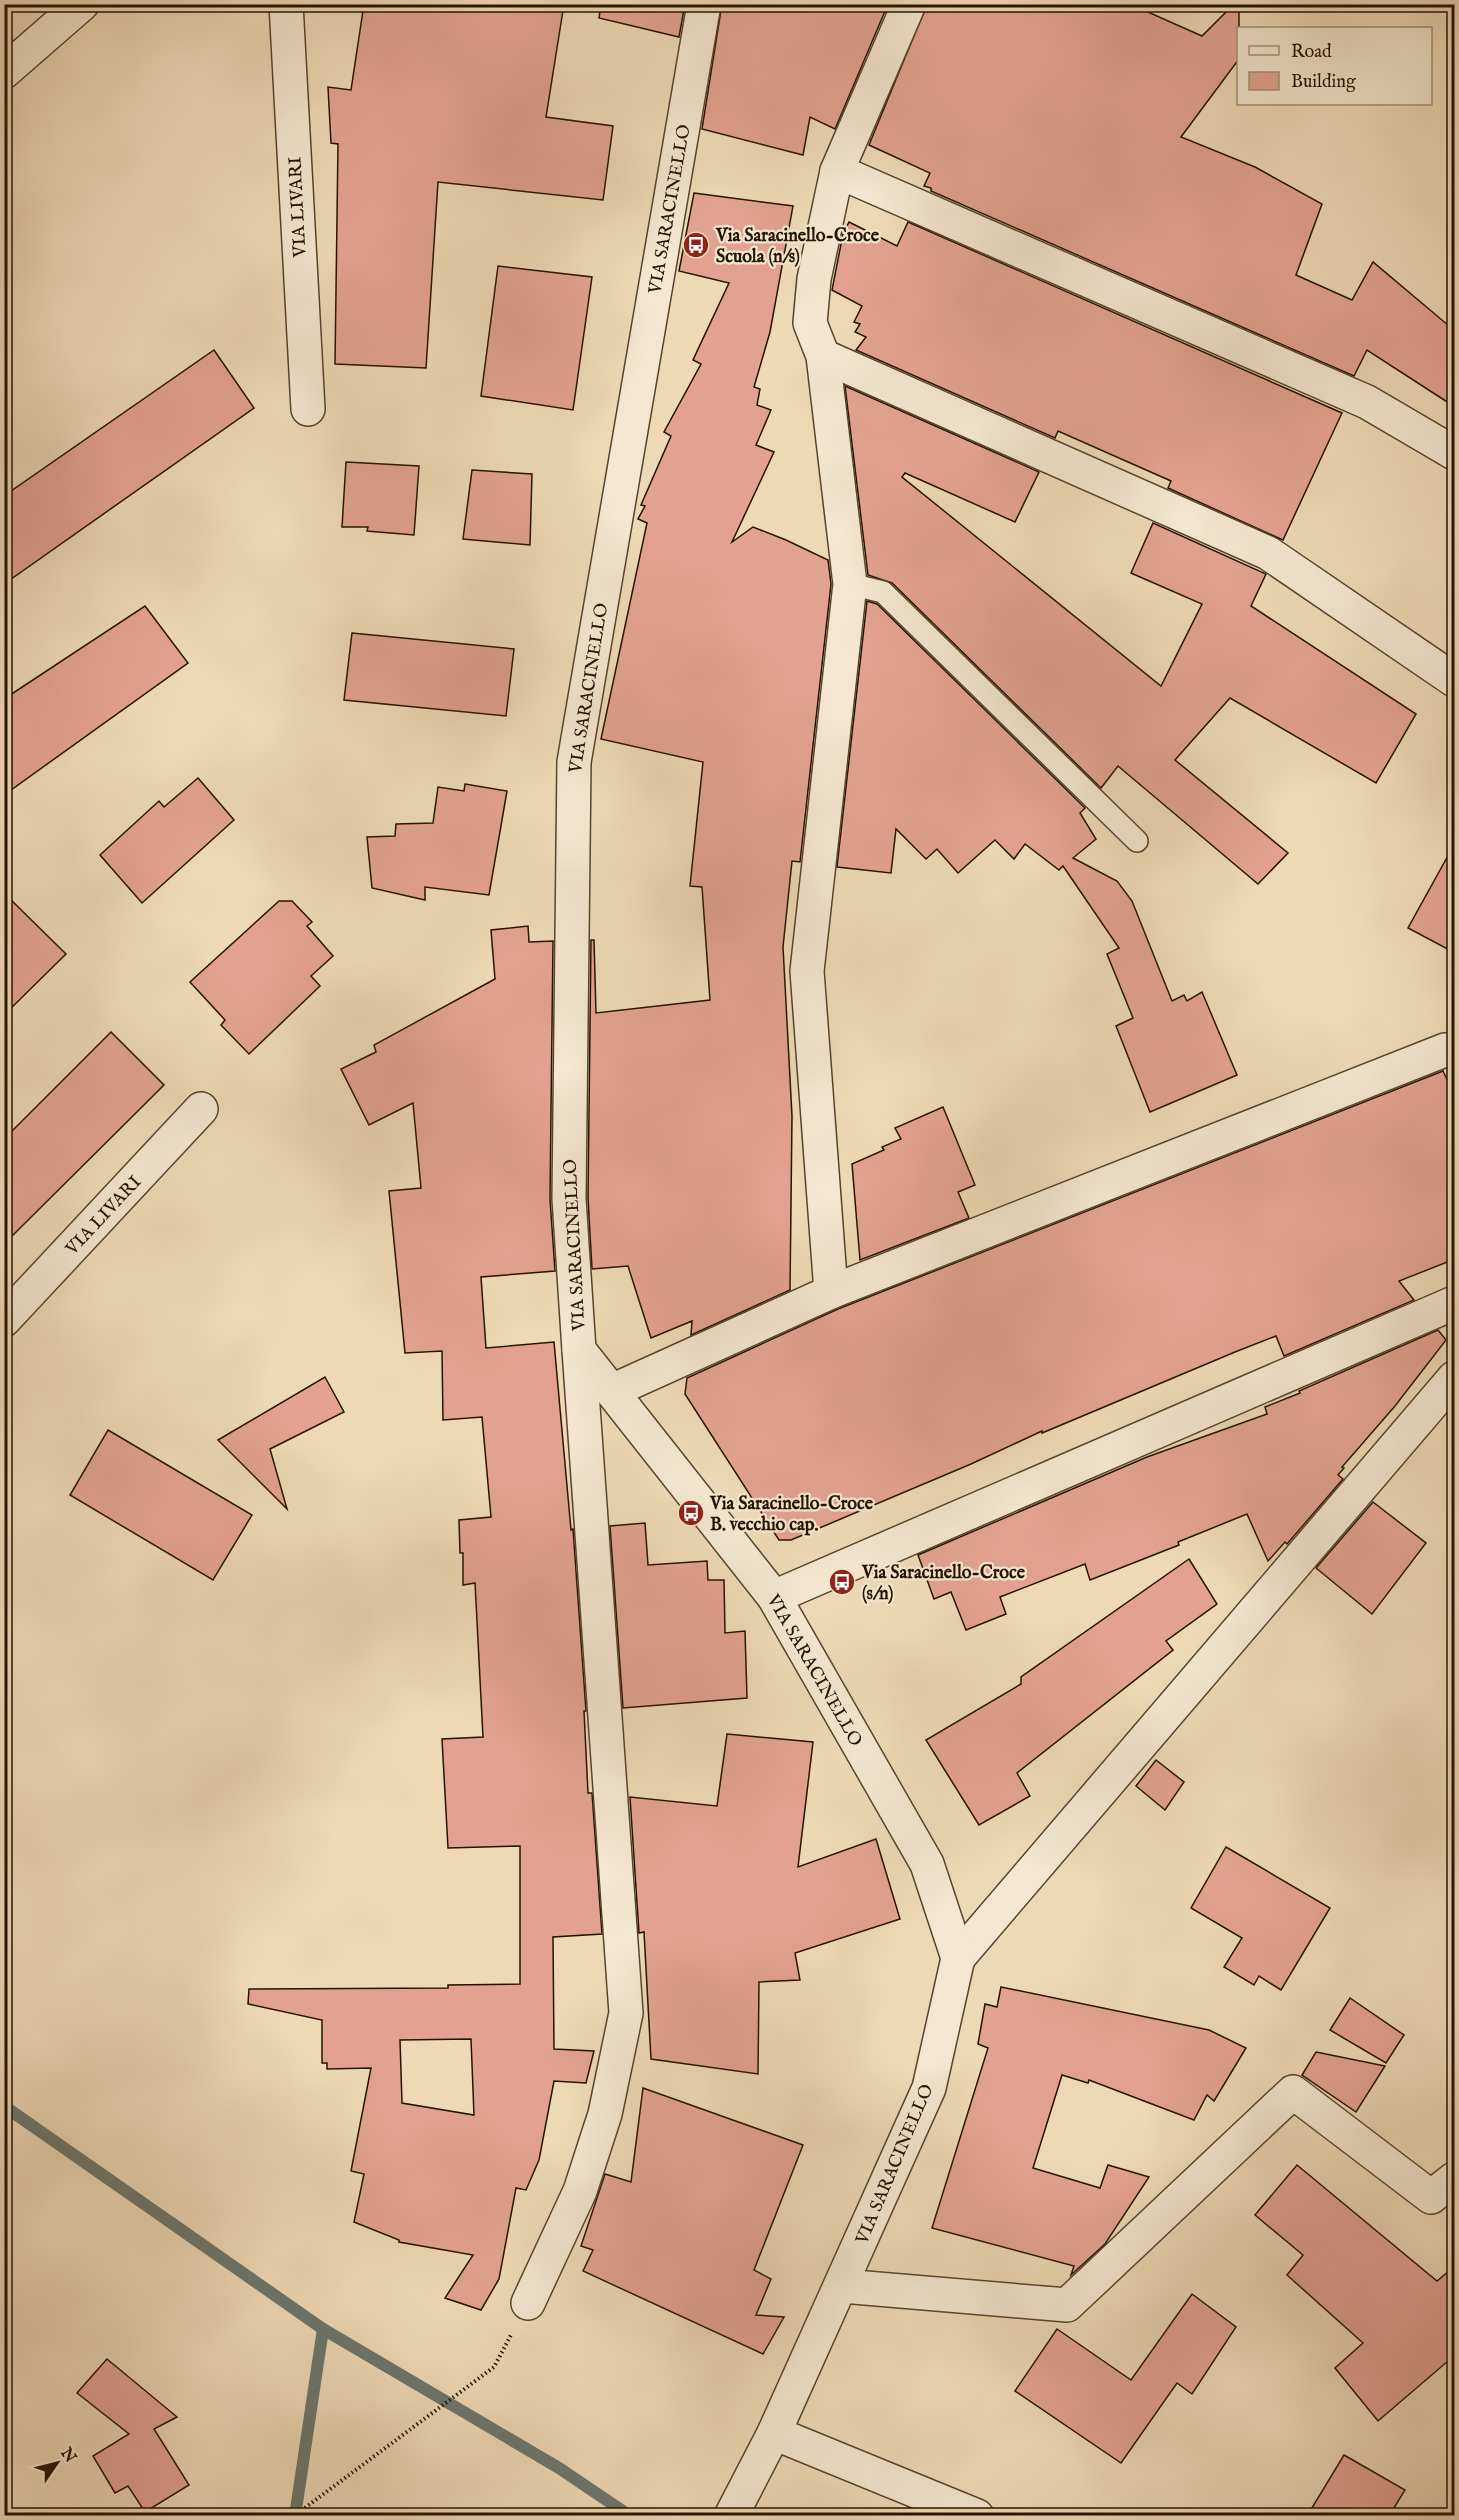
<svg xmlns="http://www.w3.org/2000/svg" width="1459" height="2520" viewBox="0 0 1459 2520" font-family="'IM FELL English',serif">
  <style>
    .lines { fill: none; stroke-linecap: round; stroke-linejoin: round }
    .stream { stroke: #6c776e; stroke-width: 12 }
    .building { fill: #e3a291; stroke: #251300; stroke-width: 1.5; fill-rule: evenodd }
    .service-casing { stroke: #57442e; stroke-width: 24 }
    .minor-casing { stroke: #57442e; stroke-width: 36 }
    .tertiary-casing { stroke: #57442e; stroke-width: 36 }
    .path { stroke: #251300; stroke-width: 4; stroke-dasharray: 1.5 3; stroke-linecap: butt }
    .service { stroke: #f4e6d0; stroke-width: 21 }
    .minor { stroke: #f4e6d0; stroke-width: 33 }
    .tertiary { stroke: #f4e6d0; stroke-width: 33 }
    .labels { text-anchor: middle; stroke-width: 4.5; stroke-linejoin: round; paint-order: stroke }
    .street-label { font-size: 18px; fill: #251300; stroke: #f4e6d0 }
    .poi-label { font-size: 18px; font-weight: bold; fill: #251300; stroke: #f4e6d0; text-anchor: start }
  </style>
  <rect width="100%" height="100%" fill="#eed9b6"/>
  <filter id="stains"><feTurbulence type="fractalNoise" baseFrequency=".00333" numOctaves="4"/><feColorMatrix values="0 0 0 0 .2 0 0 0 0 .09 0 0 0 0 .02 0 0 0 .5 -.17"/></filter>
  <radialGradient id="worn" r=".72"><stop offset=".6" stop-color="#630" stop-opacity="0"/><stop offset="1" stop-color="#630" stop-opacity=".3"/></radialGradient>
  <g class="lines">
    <!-- stream -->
    <g class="stream">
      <polyline points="4,2106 323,2329 559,2468 630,2516"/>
      <polyline points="295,2516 323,2329"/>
    </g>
  </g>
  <!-- building -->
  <g class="building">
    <polygon points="364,4 564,4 546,117 613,126 603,200 438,182 426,368 335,364 338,144 331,143 328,87 351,90"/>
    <polygon points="601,4 685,4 679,37 599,18"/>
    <polygon points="722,4 888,4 835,129 810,117 803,155 702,129"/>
    <polygon points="927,4 1130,4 1202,36 1234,4 1239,4 1239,59 1181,137 1255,167 1322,204 1296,275 1352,300 1373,262 1455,331 1455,407 1367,350 1354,376 931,191 931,188 924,186 930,173 869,145"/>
    <polygon points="694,193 793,206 770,332 754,387 760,389 757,405 771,410 756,445 774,452 732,542 753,527 786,540 828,560 831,584 800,862 792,861 783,947 792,1116 790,1290 691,1335 692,1321 651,1338 628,1266 592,1269 588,1198 591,940 594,940 596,1013 710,1000 702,887 690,886 703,762 601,739 647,523 638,519 645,506 641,505 671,436 664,432 701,364 693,360 729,283 679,271"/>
    <polygon points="849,222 897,246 908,222 1342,413 1283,540 1168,488 1171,481 1058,431 1055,438 856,350 866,337 855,332 860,324 854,322 862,306 832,290 843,234"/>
    <polygon points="498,266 592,277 573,410 481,396"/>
    <polygon points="214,350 254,408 4,584 4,496"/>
    <polygon points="845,386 1039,472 1015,522 905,473 902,477 1161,686 1202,604 1131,573 1153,523 1266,574 1251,606 1416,714 1376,783 1230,698 1175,760 1288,853 1258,884 1118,766 1101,788 892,583 868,575"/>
    <polygon points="346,462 419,466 414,535 367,531 368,527 342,527"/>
    <polygon points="472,470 532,474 530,545 463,539"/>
    <polygon points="867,601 877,604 1085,808 1080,813 1096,839 1073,858 1117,881 1132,901 1172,1001 1184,995 1187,1001 1202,992 1237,1075 1150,1112 1116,1026 1133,1018 1107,954 1119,948 1063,866 1059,870 1025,844 1014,859 995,840 958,873 937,849 926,859 896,829 891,873 837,867"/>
    <polygon points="145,606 188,663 4,795 4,699"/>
    <polygon points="352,633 514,649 506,716 344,700"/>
    <polygon points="198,778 234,820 142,903 100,855 159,801 164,807"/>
    <polygon points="465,784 507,791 489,895 425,887 425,900 372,888 367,837 395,836 396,824 433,823 438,787 464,791"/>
    <polygon points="1455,843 1455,953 1408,928"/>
    <polygon points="4,893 66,954 4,1015"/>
    <polygon points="279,901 292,901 312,922 307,926 333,956 311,976 320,986 249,1054 221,1025 225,1020 190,982"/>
    <path d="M528,926L529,942L553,941L550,1199L555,1271L481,1277L486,1348L554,1342L571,1530L573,1529L586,1711H584L588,1793H592L602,1934L553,1937L554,2049L594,2051L586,2083L554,2081L539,2160L526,2190L516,2188L499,2279L481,2310L445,2298L473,2255L399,2242V2240L354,2222L364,2174L351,2171L371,2068L327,2069V2063H322V2020L248,2004L249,1989L448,1988V1985L520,1984V1846L448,1848L442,1739L483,1737L475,1583L463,1585V1553H460L459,1520L491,1517L482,1417L443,1420L442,1351L405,1353L389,1191L421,1188L413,1103L369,1125L341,1069L376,1052L374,1045L495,979L491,930ZM471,2039L474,2115L402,2103L400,2040Z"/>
    <polygon points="111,1032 164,1085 4,1244 4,1139"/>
    <polygon points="1443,1071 1455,1096 1455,1259 1399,1281 1414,1300 1284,1356 1276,1336 1235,1352 1042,1433 1042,1431 971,1464 791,1540 779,1540 685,1394 687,1378 838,1309"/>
    <polygon points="943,1107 975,1185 958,1192 969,1218 860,1260 852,1164 884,1150 882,1147 901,1139 895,1128"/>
    <polygon points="1438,1330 1446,1340 1395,1406 1342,1467 1344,1468 1338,1475 1343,1479 1287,1544 1285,1542 1268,1561 1247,1514 1178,1542 1179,1545 1090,1580 1085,1564 1000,1597 1006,1614 966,1630 951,1592 934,1599 918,1555 1147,1457 1267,1414 1265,1407 1300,1393 1299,1391"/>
    <polygon points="325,1377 344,1412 270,1449 287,1509 218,1440"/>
    <polygon points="108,1430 252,1515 213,1580 70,1495"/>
    <polygon points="1373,1502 1426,1543 1372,1614 1316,1568"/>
    <polygon points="645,1523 648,1565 707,1561 708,1580 724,1580 725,1633 745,1631 747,1698 623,1708 610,1526"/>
    <polygon points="1189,1559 1217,1604 1166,1641 1173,1650 1017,1773 1030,1796 979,1825 926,1740 1021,1684 1021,1677"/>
    <polygon points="727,1734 813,1742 798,1867 876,1839 900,1919 795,1953 800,1980 759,1982 758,2074 651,2059 644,1932 639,1933 630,1797 717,1806"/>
    <polygon points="1156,1760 1184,1782 1165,1810 1136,1786"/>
    <polygon points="1226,1847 1330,1908 1281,1990 1259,1976 1254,1985 1224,1967 1242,1938 1191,1908"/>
    <polygon points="1001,1987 1209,2030 1246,2048 1214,2101 1207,2095 1194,2120 1089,2080 1088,2083 1062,2075 1033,2168 1100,2188 1108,2165 1149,2177 1105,2244 1071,2275 1074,2266 932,2228 988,2048 978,2044 985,2004 997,2007"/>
    <polygon points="1350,1998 1404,2035 1386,2063 1330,2030"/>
    <polygon points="1316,2052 1385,2066 1356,2112 1302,2075"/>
    <polygon points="643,2088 803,2145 754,2270 771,2279 756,2315 784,2317 763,2354 583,2271 593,2250 581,2246 605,2174 631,2182"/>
    <polygon points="1297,2165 1437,2281 1455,2266 1455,2355 1378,2421 1335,2368 1363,2343 1287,2275 1303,2255 1255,2215"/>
    <polygon points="1192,2294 1236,2327 1192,2394 1177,2383 1121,2463 1015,2391 1057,2329 1131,2380"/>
    <polygon points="107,2359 177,2417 154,2429 189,2485 145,2512 128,2486 115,2493 93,2456 129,2434 77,2393"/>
    <polygon points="1344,2455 1405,2490 1389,2516 1307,2516"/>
  </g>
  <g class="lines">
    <!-- service casing -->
    <g class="service-casing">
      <polyline id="service" points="850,584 883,592 1137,841"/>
    </g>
    <!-- minor casing -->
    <g class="minor-casing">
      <g id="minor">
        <polyline points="286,4 308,409"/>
        <polyline points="4,72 82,4"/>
        <polyline points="837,171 1367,402 1454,453"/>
        <polyline points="823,356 1268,553 1454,680"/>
        <polyline points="831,1292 807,971 850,584 823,356 810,323 814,279 837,171 909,4"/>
        <polyline points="4,1320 201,1109"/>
        <polyline points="612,1391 831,1292 1445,1050"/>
        <polyline points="774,1597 1454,1303"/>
        <polyline points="958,1958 1454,1378"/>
        <polyline points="842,2286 1067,2305 1293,2092 1431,2197 1454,2179"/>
        <polyline points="528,2303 580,2191 605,2114 626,2013 579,1350"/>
        <polyline points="774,2433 977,2516"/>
      </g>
    </g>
    <!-- tertiary casing -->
    <g class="tertiary-casing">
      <polyline id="tertiary" points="704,4 574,762 569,1199 579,1350 774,1597 927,1864 958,1958 929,2088 774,2433 731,2516"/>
    </g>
    <!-- path -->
    <polyline class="path" points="294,2516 494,2367 511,2335"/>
    <!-- service -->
    <use href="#service" class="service"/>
    <!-- minor -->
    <use href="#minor" class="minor"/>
    <!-- tertiary -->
    <use href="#tertiary" class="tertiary"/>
  </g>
  <!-- icons -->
  <defs>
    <g id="bus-disc" transform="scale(1.35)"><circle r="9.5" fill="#8f2418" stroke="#f4e6d0"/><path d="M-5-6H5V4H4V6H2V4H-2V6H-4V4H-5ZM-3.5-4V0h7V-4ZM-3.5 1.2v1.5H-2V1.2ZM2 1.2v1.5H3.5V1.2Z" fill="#fff"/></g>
  </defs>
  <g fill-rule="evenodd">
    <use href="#bus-disc" x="696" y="245"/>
    <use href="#bus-disc" x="691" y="1513"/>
    <use href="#bus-disc" x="842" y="1582"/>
  </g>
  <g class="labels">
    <!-- street labels -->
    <g class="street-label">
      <text transform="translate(297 207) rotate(-93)" y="6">VIA LIVARI</text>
      <text transform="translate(669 209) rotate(-80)" y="6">VIA SARACINELLO</text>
      <text transform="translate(588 688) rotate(-81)" y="6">VIA SARACINELLO</text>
      <text transform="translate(103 1215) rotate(-47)" y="6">VIA LIVARI</text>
      <text transform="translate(574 1245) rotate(-93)" y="6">VIA SARACINELLO</text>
      <text transform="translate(815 1670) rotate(60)" y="6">VIA SARACINELLO</text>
      <text transform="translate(894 2164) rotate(-67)" y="6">VIA SARACINELLO</text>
    </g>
    <!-- poi labels -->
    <g class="poi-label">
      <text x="716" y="241">Via Saracinello-Croce<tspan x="716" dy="21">Scuola (n/s)</tspan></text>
      <text x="710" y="1509">Via Saracinello-Croce<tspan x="710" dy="21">B. vecchio cap.</tspan></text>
      <text x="862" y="1578">Via Saracinello-Croce<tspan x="862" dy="21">(s/n)</tspan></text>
    </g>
  </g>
  <!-- margin -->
  <rect width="1459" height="2520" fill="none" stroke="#eed9b6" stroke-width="24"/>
  <rect x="6" y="6" width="1447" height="2508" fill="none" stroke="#251300" stroke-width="3"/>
  <rect x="12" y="12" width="1435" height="2496" fill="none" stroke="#251300" stroke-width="1.5"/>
  <!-- legend -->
  <rect x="1237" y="27" width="195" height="78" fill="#f4e6d0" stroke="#a1927d" stroke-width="1.5"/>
  <rect x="1249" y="46" width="30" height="9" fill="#f4e6d0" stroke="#a1927d" stroke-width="1.5"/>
  <text x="1291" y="57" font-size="18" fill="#251300">Road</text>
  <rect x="1249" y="72" width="30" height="18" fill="#e3a291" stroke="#a1927d" stroke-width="1.5"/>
  <text x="1291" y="87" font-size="18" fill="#251300">Building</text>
  <!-- north arrow -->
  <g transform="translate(57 2463) rotate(55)" stroke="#f4e6d0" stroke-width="4.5" paint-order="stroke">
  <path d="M0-4.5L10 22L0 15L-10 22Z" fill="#251300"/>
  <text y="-9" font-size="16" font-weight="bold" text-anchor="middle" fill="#251300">N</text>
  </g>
  <rect width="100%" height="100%" filter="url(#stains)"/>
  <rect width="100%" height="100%" fill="url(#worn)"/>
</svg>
